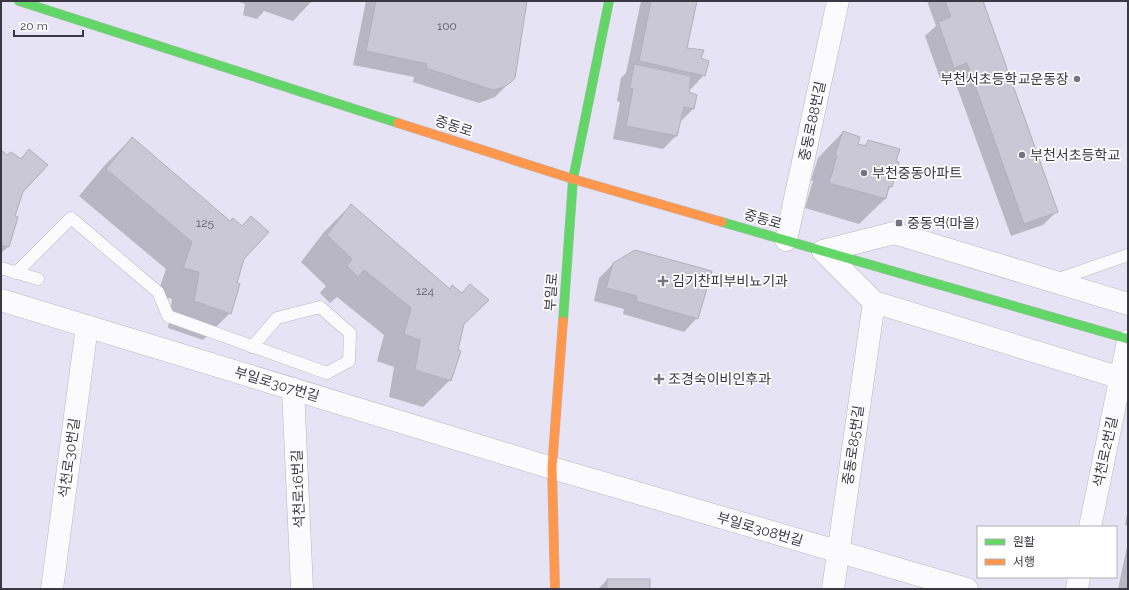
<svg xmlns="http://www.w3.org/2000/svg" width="1129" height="590" viewBox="0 0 1129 590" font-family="Raleway,'Noto Sans KR',sans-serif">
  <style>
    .shadow { fill: #0003 }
    .building { fill: #cac8d5; stroke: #b1afbb }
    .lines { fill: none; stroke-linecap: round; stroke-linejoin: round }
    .lane-casing { stroke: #b8b6c2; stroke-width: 13 }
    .street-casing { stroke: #b8b6c2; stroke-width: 23 }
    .fast-casing { stroke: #b8b6c2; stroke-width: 10 }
    .slow-casing { stroke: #b8b6c2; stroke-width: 10 }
    .lane { stroke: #fbfbfd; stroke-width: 12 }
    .street { stroke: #fbfbfd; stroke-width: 22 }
    .fast { stroke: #63d668; stroke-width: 9 }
    .slow { stroke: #ff974d; stroke-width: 9 }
    .poi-dot { fill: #767481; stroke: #fff; stroke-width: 1.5 }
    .labels { text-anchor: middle; stroke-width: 3.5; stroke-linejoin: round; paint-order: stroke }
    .number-label { font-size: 12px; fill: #5d5c68 }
    .poi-label { font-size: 14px; fill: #393843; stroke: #fff; text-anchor: start }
    .street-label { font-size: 14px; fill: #393843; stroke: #fff }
  </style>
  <rect width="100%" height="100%" fill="#e6e4f4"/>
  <!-- shadow -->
  <g class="shadow">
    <polygon points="237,1 312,1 293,21 264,11 257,19 243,15 245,4"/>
    <polygon points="366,1 526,1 509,83 495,97 479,103 413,82 414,77 353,65"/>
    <polygon points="641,1 696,1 686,48 700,59 704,75 691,89 688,88 687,93 696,95 693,109 679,123 676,136 663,149 613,139 620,102 617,101 621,78 626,73"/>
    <polygon points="927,1 982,1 1057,211 1043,225 1011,236 953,76 941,81 925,36 936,26"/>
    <polygon points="843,132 857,144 864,146 869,141 895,162 891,187 887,191 885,199 859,224 805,208 813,181 811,180 818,158"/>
    <polygon points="132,138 243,259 230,313 203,340 168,328 172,299 157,295 166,269 79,196 105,165"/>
    <polygon points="29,150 23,191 14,216 17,217 8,247 1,253 1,151 7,156 20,159"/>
    <polygon points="351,205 449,290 452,287 461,294 488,300 463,325 450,380 423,407 389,397 394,367 377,361 384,335 337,297 330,303 320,293 326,286 301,262 324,232"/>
    <polygon points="613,264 697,318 684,332 623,314 624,309 594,301 599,278"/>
    <polygon points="1128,510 1128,526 1125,525"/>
    <polygon points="1128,542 1128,589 1118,589"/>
    <polygon points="607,580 649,589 598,589"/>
  </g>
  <!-- building -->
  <g class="building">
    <polygon points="376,1 527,1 515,78 510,83 502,88 493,90 426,68 427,64 366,51"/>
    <polygon points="651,1 697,1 687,48 704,50 701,58 709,61 705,76 639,61"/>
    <polygon points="945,1 983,1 1058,212 1024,224 967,63 954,68 938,22 951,17"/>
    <polygon points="634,64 691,76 689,92 697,95 694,109 684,107 677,136 626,126 633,89 630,88"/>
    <polygon points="843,131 860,137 858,144 866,146 868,140 900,149 896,161 899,162 892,187 889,186 886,199 829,183 837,156 835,155"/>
    <polygon points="132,137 230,221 233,218 242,226 251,216 269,232 244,259 237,283 240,284 231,314 194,301 199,272 183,268 192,242 106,169"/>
    <polygon points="29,149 48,165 23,192 15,216 18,217 9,247 1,245 1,150 7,155 11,152 21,159"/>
    <polygon points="351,204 450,289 452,285 462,293 470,284 489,300 464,324 458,350 461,351 451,381 415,370 420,340 404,334 411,308 364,270 358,277 347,266 352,259 327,235"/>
    <polygon points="635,250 712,271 698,319 636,301 637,296 606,288 613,263"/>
    <rect x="607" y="579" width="43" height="10"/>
  </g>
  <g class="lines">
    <!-- lane casing -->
    <g class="lane-casing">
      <g id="lane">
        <polyline points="1,268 38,279"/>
        <polyline points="16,273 71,218 158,292 168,316 327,373 349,361 350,333 320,307 277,318 252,347"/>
        <polyline points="1056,280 1128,255"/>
      </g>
    </g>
    <!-- street casing -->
    <g class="street-casing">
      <g id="street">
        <polyline points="786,240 838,1"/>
        <polyline points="823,251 874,302 1121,378"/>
        <polyline points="823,251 894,233 1128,304"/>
        <polyline points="1,300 552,468 967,589"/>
        <polyline points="293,389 302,589"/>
        <polyline points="1090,527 1128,341"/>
        <polyline points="52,589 87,326"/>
        <polyline points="833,589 874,302"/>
        <polyline points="1077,589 1079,577"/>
      </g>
    </g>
    <!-- fast casing -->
    <g class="fast-casing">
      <g id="fast">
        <polyline points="19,1 398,123"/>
        <polyline points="722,222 1128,339"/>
        <polyline points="563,321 573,179 609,1"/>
      </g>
    </g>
    <!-- slow casing -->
    <g class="slow-casing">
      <g id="slow">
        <polyline points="398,123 573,179 722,222"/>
        <polyline points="555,589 552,468 563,321"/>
      </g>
    </g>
    <!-- lane -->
    <use href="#lane" class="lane"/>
    <!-- street -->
    <use href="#street" class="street"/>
    <!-- fast -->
    <use href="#fast" class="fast"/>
    <!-- slow -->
    <use href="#slow" class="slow"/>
  </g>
  <!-- markers -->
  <g class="poi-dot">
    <circle cx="1077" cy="79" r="4"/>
    <circle cx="1022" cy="155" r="4"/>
    <circle cx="864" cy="173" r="4"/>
    <rect x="895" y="219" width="8" height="8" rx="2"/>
    <path d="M661 275h4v4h4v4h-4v4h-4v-4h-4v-4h4z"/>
    <path d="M657 373h4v4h4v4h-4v4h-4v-4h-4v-4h4z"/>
  </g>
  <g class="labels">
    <!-- number labels -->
    <g class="number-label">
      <text x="447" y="30">100</text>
      <text x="205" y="227">125</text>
      <text x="425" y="295">124</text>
    </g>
    <!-- poi labels -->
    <g class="poi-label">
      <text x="1069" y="84" text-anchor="end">부천서초등학교운동장</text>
      <text x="1030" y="160">부천서초등학교</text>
      <text x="872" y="178">부천중동아파트</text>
      <text x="907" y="228">중동역(마을)</text>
      <text x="672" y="286">김기찬피부비뇨기과</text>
      <text x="668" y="384">조경숙이비인후과</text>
    </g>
    <!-- street labels -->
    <g class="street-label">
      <text transform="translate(812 121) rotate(-78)" y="5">중동로88번길</text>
      <text transform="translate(454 126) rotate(18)" y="5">중동로</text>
      <text transform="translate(763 219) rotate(16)" y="5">중동로</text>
      <text transform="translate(551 292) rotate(-86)" y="5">부일로</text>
      <text transform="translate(277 384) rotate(17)" y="5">부일로307번길</text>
      <text transform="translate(853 445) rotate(-82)" y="5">중동로85번길</text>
      <text transform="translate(1105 452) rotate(-78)" y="5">석천로2번길</text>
      <text transform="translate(69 458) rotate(-82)" y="5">석천로30번길</text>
      <text transform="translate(298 489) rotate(-92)" y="5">석천로16번길</text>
      <text transform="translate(760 529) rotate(16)" y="5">부일로308번길</text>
    </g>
  </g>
  <!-- border -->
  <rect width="1129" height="590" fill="none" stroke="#393843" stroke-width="4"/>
  <!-- legend -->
  <rect x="977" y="526" width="140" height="52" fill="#ffffff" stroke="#b0afb4"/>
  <rect x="985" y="539" width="20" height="6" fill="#63d668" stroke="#b0afb4"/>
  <text x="1013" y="546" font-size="12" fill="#393843">원활</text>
  <rect x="985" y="559" width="20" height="6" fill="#ff974d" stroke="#b0afb4"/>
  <text x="1013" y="566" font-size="12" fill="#393843">서행</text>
  <!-- scale -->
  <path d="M14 30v6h69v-6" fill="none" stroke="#393843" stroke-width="2"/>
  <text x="20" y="30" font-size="12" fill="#393843" stroke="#ffffff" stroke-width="3" paint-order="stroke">20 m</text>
</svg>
